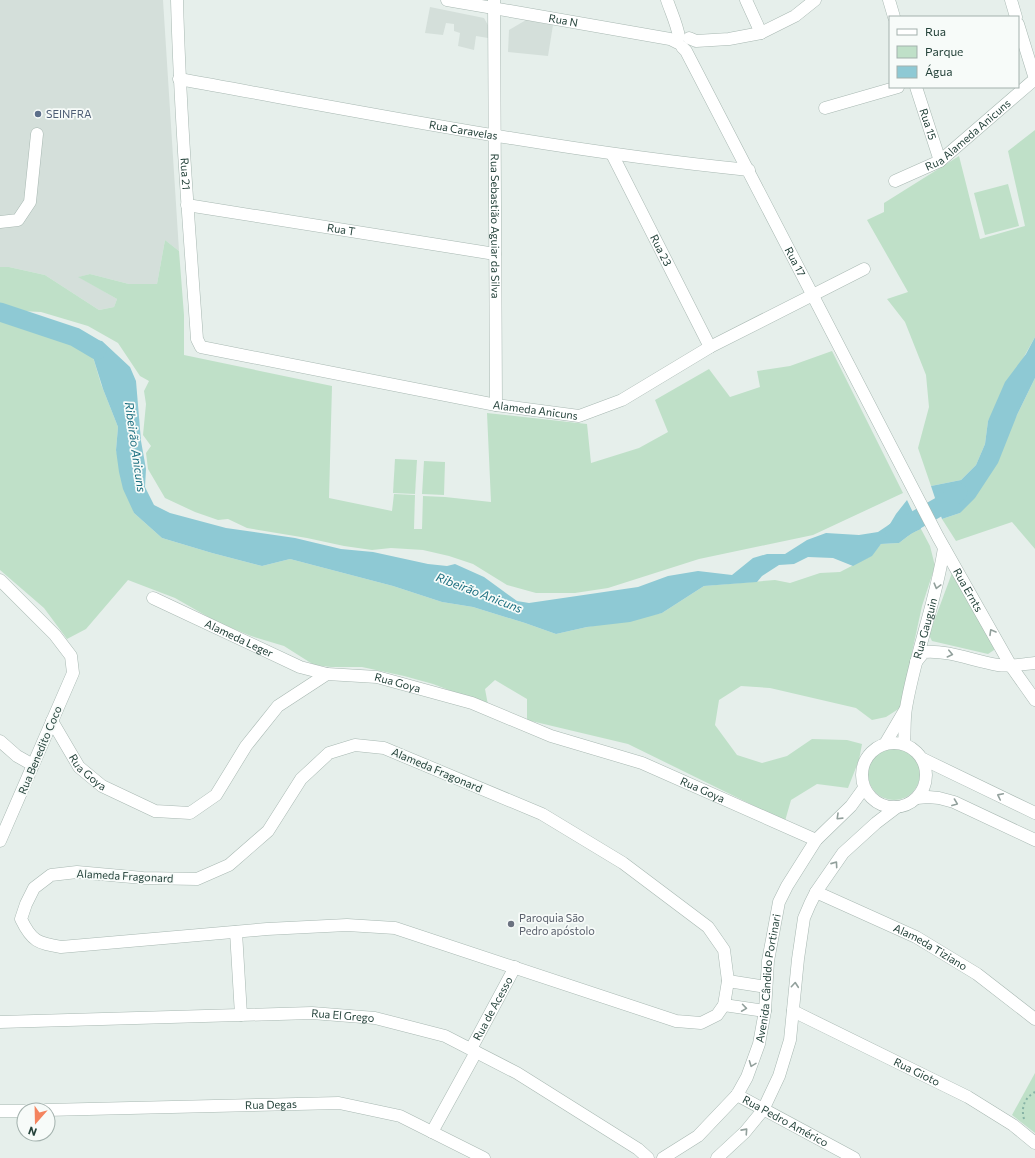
<svg xmlns="http://www.w3.org/2000/svg" width="1035" height="1158" viewBox="0 0 1035 1158" font-family="Commissioner,sans-serif">
  <style>
    .built { fill: #d4dfda }
    .green { fill: #bfe0c8 }
    .water { fill: #8ec9d4 }
    .lines { fill: none; stroke-linecap: round; stroke-linejoin: round }
    .river { stroke: #8ec9d4; stroke-width: 19 }
    .minor-casing { stroke: #a8b8b2; stroke-width: 13 }
    .path { stroke: #86b3a5; stroke-width: 2; stroke-dasharray: 2 3; stroke-linecap: butt }
    .minor { stroke: #fff; stroke-width: 12 }
    .oneway { stroke: #92a09c }
    .service-dot { fill: #5c6f8a; stroke: #f7fbf9; stroke-width: 1.5 }
    .worship-dot { fill: #6b7280; stroke: #f7fbf9; stroke-width: 1.5 }
    .labels { text-anchor: middle; stroke-width: 3.5; stroke-linejoin: round; paint-order: stroke }
    .street-label { font-size: 11px; fill: #24423a; stroke: #f7fbf9 }
    .service-label { font-size: 11px; fill: #4e5e75; stroke: #f7fbf9; text-anchor: start }
    .worship-label { font-size: 11px; fill: #5b616d; stroke: #f7fbf9; text-anchor: start }
    .water-label { font-size: 12px; font-style: italic; fill: #1c6f80; stroke: #f7fbf9 }
  </style>
  <rect width="100%" height="100%" fill="#e6efeb"/>
  <!-- built -->
  <g class="built">
    <polygon points="0,0 163,0 179,251 165,240 157,284 129,284 90,274 79,277 117,299 114,307 99,310 45,275 9,267 0,267"/>
    <polygon points="430,7 484,18 489,27 488,38 476,36 474,50 458,46 460,33 454,31 454,24 446,23 443,35 425,33"/>
    <polygon points="526,20 553,25 548,56 508,52 509,30"/>
  </g>
  <!-- green -->
  <g class="green">
    <polygon points="1035,130 1035,337 988,421 985,444 976,465 961,480 931,486 918,448 929,407 926,375 905,322 887,299 908,292 867,220 884,212 884,203 959,156 980,239 1025,226 1008,151"/>
    <polygon points="1008,184 1019,226 985,235 974,193"/>
    <polygon points="165,240 179,251 184,315 184,355 332,386 329,498 392,511 394,494 415,495 414,529 422,529 423,496 445,497 491,502 487,413 587,424 591,463 639,448 668,432 655,400 709,369 730,397 760,387 757,371 790,366 832,351 903,493 813,535 699,559 608,588 575,593 536,593 507,585 473,564 449,556 423,550 391,548 372,550 344,546 307,538 247,528 228,519 218,520 195,512 165,498 148,469 146,453 151,446 143,435 146,404 144,391 149,381 140,376 118,343 88,326 41,312 20,311 0,305 0,267 9,267 45,275 99,310 114,307 117,299 78,277 90,274 129,284 157,284"/>
    <polygon points="0,318 30,327 75,337 93,357 101,384 118,427 116,450 134,513 162,538 212,553 262,566 290,559 393,586 442,602 473,607 525,623 556,634 587,627 662,613 704,586 775,580 790,583 820,573 840,572 871,556 881,544 899,543 912,533 921,529 930,546 935,566 922,606 900,708 886,717 872,720 856,708 770,688 741,686 719,700 715,725 737,755 762,763 787,756 812,739 847,740 862,744 859,760 848,788 817,784 791,800 785,821 628,744 527,720 527,699 495,680 485,689 488,705 433,684 404,676 362,667 331,667 314,665 284,646 251,636 217,622 175,598 128,580 86,629 67,639 44,608 0,570"/>
    <polygon points="1035,378 1035,549 1012,522 956,541 942,519 960,513 1017,415"/>
    <polygon points="395,459 417,460 415,494 393,493"/>
    <polygon points="424,461 445,462 444,495 422,494"/>
    <polygon points="952,573 995,643 994,650 988,654 932,641 929,635"/>
    <circle cx="894" cy="774" r="26"/>
    <polygon points="1035,1073 1035,1133 1012,1115"/>
  </g>
  <!-- water -->
  <g class="water">
    <polygon points="75,337 102,341 130,367 136,381 141,441 146,469 145,487 154,505 170,513 226,528 295,538 341,549 373,552 428,564 447,566 455,564 484,577 517,601 529,603 638,587 668,576 698,571 732,575 753,558 767,554 785,554 807,540 826,533 859,535 878,532 890,524 896,514 907,500 921,529 912,533 899,543 881,544 872,556 853,566 833,558 808,557 794,564 779,565 762,576 757,582 704,586 662,613 630,622 587,627 556,634 525,623 473,607 442,602 393,586 290,559 262,566 212,553 162,538 134,513 123,489 119,472 116,450 118,427 103,389 93,357"/>
    <polygon points="1035,337 1035,378 1017,415 998,463 975,498 960,513 942,519 931,486 961,480 976,465 985,444 988,421 1005,382 1026,354"/>
  </g>
  <g class="lines">
    <!-- river -->
    <g class="river">
      <polyline points="0,312 75,337 97,350"/>
      <polyline points="895,532 944,504 958,492"/>
    </g>
    <!-- minor casing -->
    <g class="minor-casing">
      <g id="minor">
        <path id="s1" d="M177,0C180,113 189,226 197,339L201,347L496,405L579,416L622,400L710,347L864,269"/>
        <path id="s2" d="M447,0L670,39L678,43"/>
        <path id="s3" d="M494,0L496,405"/>
        <path d="M667,0C671,12 677,24 679,37"/>
        <polyline points="746,0 761,33"/>
        <polyline points="889,0 894,17"/>
        <polyline points="1011,0 1016,17"/>
        <polyline points="689,38 696,41 729,39 761,33 795,16 815,0"/>
        <path id="s4" d="M682,47L686,51L938,537L1011,666L1035,700"/>
        <path id="s5" d="M179,79C368,113 557,151 749,170"/>
        <path id="s6" d="M916,87L940,161"/>
        <polyline points="825,108 898,87"/>
        <path id="s7" d="M612,154L710,347"/>
        <path id="s8" d="M895,181L940,161L1035,79L1018,24"/>
        <path id="s9" d="M187,205L495,254"/>
        <polyline points="0,222 18,220 30,202 37,134"/>
        <polyline points="0,580 55,635 71,656 73,673 0,841"/>
        <path id="s10" d="M153,598L300,667L327,674"/>
        <path d="M916,662L924,652C949,650 973,661 998,665C1010,667 1023,664 1035,663"/>
        <path id="s11" d="M52,721L79,767L102,786L155,811L190,813L216,795L246,746L278,706L327,674L377,677L472,703L551,736L642,763L816,840"/>
        <polyline points="0,741 17,756 33,765"/>
        <circle cx="894" cy="775" r="32"/>
        <polyline points="885,744 905,710"/>
        <path id="s12" d="M904,744C905,732 904,720 906,708C915,654 936,602 944,548"/>
        <path d="M355,745L384,748L542,814L623,863L708,927L724,950L728,981L724,1005L717,1015L701,1023L676,1021L395,928L347,925L267,929L61,947C38,943 32,942 21,919L26,904L34,888L51,875L77,872L143,878L197,879L229,865L268,831L301,779L329,753Z"/>
        <polyline points="923,759 1035,813"/>
        <polyline points="917,798 928,797 939,798 954,802 1035,840"/>
        <path id="s13" d="M816,892L916,937L977,974L1035,1019"/>
        <polyline points="236,932 241,1015"/>
        <polyline points="728,981 766,987"/>
        <polyline points="724,1005 765,1011"/>
        <path id="s14" d="M793,1011L968,1097L1013,1125L1035,1143"/>
        <path id="s15" d="M0,1022L312,1013L375,1018L445,1036L517,1073L638,1149L648,1158"/>
        <path id="s16" d="M471,1049L515,967"/>
        <path id="s17" d="M737,1095L854,1158"/>
        <path id="s18" d="M46,1110L339,1103L400,1116L484,1158"/>
        <polyline points="0,1111 24,1111"/>
        <polyline points="432,1132 476,1052"/>
        <path id="s19" d="M663,1158L698,1136L737,1095L747,1077L759,1044L765,1011L768,961L779,902L787,886L816,840L851,806L864,788"/>
        <polyline points="717,1158 745,1132 763,1110 779,1076 790,1040 798,959 804,918 810,904 816,892 843,853 876,823 897,807"/>
      </g>
    </g>
    <!-- path -->
    <path class="path" d="M1024,1119C1021,1108 1024,1098 1035,1092"/>
    <!-- minor -->
    <use href="#minor" class="minor"/>
  </g>
  <!-- one-way arrows -->
  <defs><path id="oneway-chevron" d="M-2-3.5L2.5 0L-2 3.5" fill="none" stroke-width="1.6" stroke-linecap="round" stroke-linejoin="round"/></defs>
  <g class="oneway">
    <use href="#oneway-chevron" transform="translate(937 586) rotate(105)"/>
    <use href="#oneway-chevron" transform="translate(992 632) rotate(-120)"/>
    <use href="#oneway-chevron" transform="translate(950 654) rotate(13)"/>
    <use href="#oneway-chevron" transform="translate(1000 796) rotate(-154)"/>
    <use href="#oneway-chevron" transform="translate(955 803) rotate(21)"/>
    <use href="#oneway-chevron" transform="translate(839 817) rotate(136)"/>
    <use href="#oneway-chevron" transform="translate(835 864) rotate(-55)"/>
    <use href="#oneway-chevron" transform="translate(795 985) rotate(-85)"/>
    <use href="#oneway-chevron" transform="translate(744 1008) rotate(8)"/>
    <use href="#oneway-chevron" transform="translate(752 1064) rotate(111)"/>
    <use href="#oneway-chevron" transform="translate(745 1131) rotate(-48)"/>
  </g>
  <!-- markers -->
  <circle class="service-dot" cx="38" cy="114" r="4"/>
  <circle class="worship-dot" cx="511" cy="924" r="4"/>
  <g class="labels">
    <!-- street labels -->
    <g class="street-label">
      <text dy="4" stroke="none"><textPath href="#s2" startOffset="118">Rua N</textPath></text>
      <text dy="4" stroke="none"><textPath href="#s6" startOffset="39">Rua 15</textPath></text>
      <text dy="4" stroke="none"><textPath href="#s5" startOffset="289">Rua Caravelas</textPath></text>
      <text dy="4" stroke="none"><textPath href="#s8" startOffset="87">Rua Alameda Anicuns</textPath></text>
      <text dy="4" stroke="none"><textPath href="#s1" startOffset="174">Rua 21</textPath></text>
      <text dy="4" stroke="none"><textPath href="#s3" startOffset="226">Rua Sebastião Aguiar da Silva</textPath></text>
      <text dy="4" stroke="none"><textPath href="#s9" startOffset="156">Rua T</textPath></text>
      <text dy="4" stroke="none"><textPath href="#s7" startOffset="108">Rua 23</textPath></text>
      <text dy="4" stroke="none"><textPath href="#s4" startOffset="243">Rua 17</textPath></text>
      <text dy="4" stroke="none"><textPath href="#s1" startOffset="689">Alameda Anicuns</textPath></text>
      <text dy="4" stroke="none"><textPath href="#s4" startOffset="614">Rua Ernts</textPath></text>
      <text dy="4" stroke="none"><textPath href="#s12" startOffset="118">Rua Gauguin</textPath></text>
      <text dy="4" stroke="none"><textPath href="#s10" startOffset="95">Alameda Leger</textPath></text>
      <text dy="4" stroke="none"><textPath href="#s11" startOffset="447">Rua Goya</textPath></text>
      <text transform="translate(40 750) rotate(-67)" y="4">Rua Benedito Coco</text>
      <text dy="4" stroke="none"><textPath href="#s11" startOffset="63">Rua Goya</textPath></text>
      <text transform="translate(437 770) rotate(23)" y="4">Alameda Fragonard</text>
      <text dy="4" stroke="none"><textPath href="#s11" startOffset="771">Rua Goya</textPath></text>
      <text transform="translate(125 876) rotate(3)" y="4">Alameda Fragonard</text>
      <text dy="4" stroke="none"><textPath href="#s13" startOffset="127">Alameda Tiziano</textPath></text>
      <text dy="4" stroke="none"><textPath href="#s19" startOffset="220">Avenida Cândido Portinari</textPath></text>
      <text dy="4" stroke="none"><textPath href="#s16" startOffset="46">Rua de Acesso</textPath></text>
      <text dy="4" stroke="none"><textPath href="#s15" startOffset="343">Rua El Grego</textPath></text>
      <text dy="4" stroke="none"><textPath href="#s14" startOffset="138">Rua Gioto</textPath></text>
      <text dy="4" stroke="none"><textPath href="#s18" startOffset="225">Rua Degas</textPath></text>
      <text dy="4" stroke="none"><textPath href="#s17" startOffset="55">Rua Pedro Américo</textPath></text>
    </g>
    <!-- service labels -->
    <g class="service-label">
      <text x="46" y="118">SEINFRA</text>
    </g>
    <!-- worship labels -->
    <g class="worship-label">
      <text x="519" y="922">Paroquia São<tspan x="519" dy="13">Pedro apóstolo</tspan></text>
    </g>
    <!-- water labels -->
    <g class="water-label">
      <text transform="translate(135 447) rotate(82)" y="4">Ribeirão Anicuns</text>
      <text transform="translate(479 593) rotate(21)" y="4">Ribeirão Anicuns</text>
    </g>
  </g>
  <!-- legend -->
  <rect x="889" y="16" width="130" height="72" fill="#f7fbf9" stroke="#a3b1ad"/>
  <rect x="897" y="29" width="20" height="6" fill="#ffffff" stroke="#a3b1ad"/>
  <text x="925" y="36" font-size="12" fill="#24423a">Rua</text>
  <rect x="897" y="46" width="20" height="12" fill="#bfe0c8" stroke="#a3b1ad"/>
  <text x="925" y="56" font-size="12" fill="#24423a">Parque</text>
  <rect x="897" y="66" width="20" height="12" fill="#8ec9d4" stroke="#a3b1ad"/>
  <text x="925" y="76" font-size="12" fill="#24423a">Água</text>
  <!-- north arrow -->
  <g transform="translate(36 1122) rotate(200)"><circle r="19" fill="#f7fbf9" stroke="#a3b1ad"/>
  <path d="M0-3L7 15L0 10L-7 15Z" fill="#f4845f"/>
  <text y="-6" font-size="11" font-weight="bold" text-anchor="middle" fill="#24423a">N</text>
  </g>
</svg>
